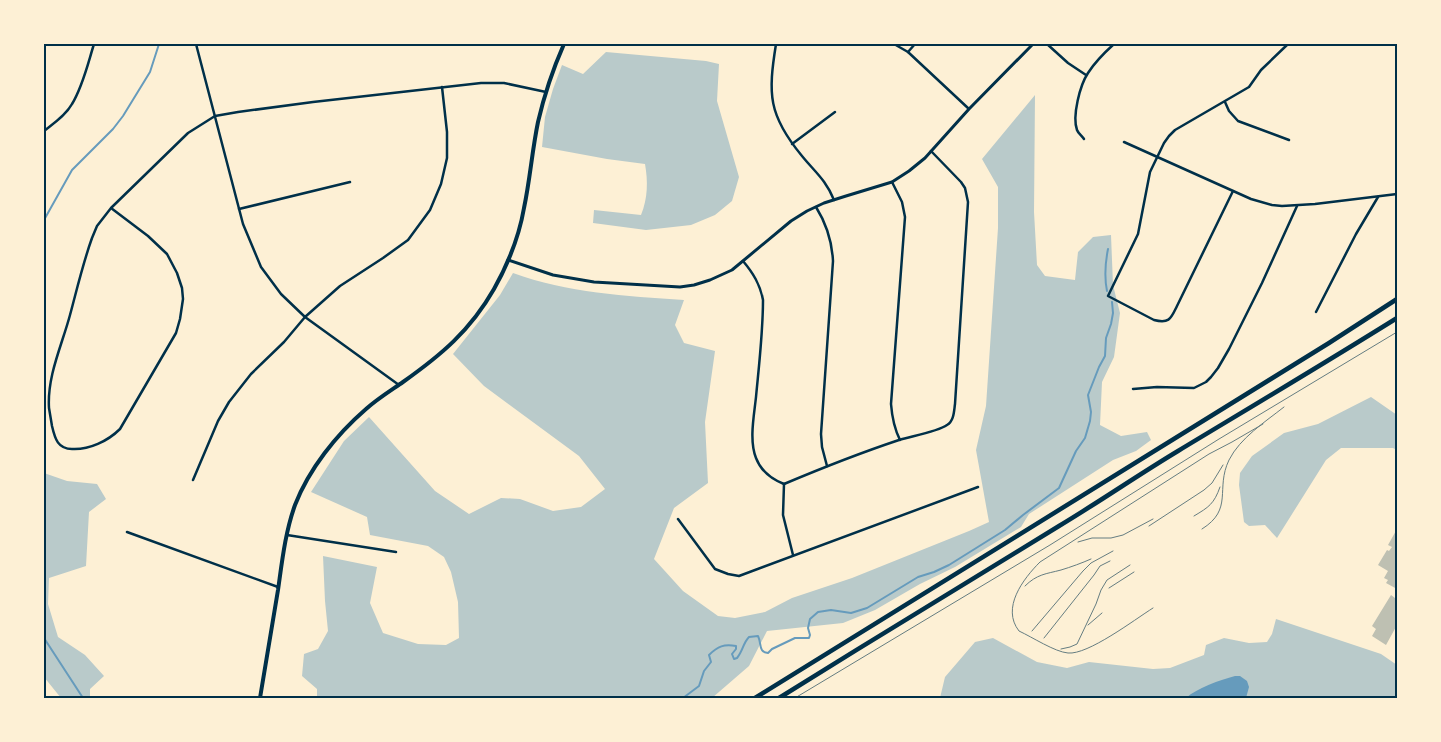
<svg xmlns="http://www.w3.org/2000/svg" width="1441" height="742" viewBox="0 0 1441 742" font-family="Karla,sans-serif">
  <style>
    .green { fill: #b9caca }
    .water { fill: #669bbc }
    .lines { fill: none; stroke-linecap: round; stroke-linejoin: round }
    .stream { stroke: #669bbc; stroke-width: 2 }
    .building { fill: #bec0b2 }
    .minor { stroke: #003049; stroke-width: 2.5 }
    .tertiary { stroke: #003049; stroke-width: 3 }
    .secondary { stroke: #003049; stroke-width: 4 }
    .primary { stroke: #003049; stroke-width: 4.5 }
    .tram { stroke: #657d81; stroke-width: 1 }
    .neatline { fill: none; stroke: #003049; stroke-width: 2 }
  </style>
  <rect width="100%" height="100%" fill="#fdf0d5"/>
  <!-- green -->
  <g class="green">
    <path d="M606,52L706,61L719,64L717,101L739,177L732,201L715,215L691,225L646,230L593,223L594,210L641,215C648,198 648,181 645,164L607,159L542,147L545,117L553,89L562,65L583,74Z"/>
    <path d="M1035,95L1034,212L1037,265L1045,276L1075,280L1078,252L1093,237L1111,235L1113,285L1120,313L1114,357L1102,382L1100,425L1121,436L1147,432L1151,440L1136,451L1113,460L1029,514L1021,527L955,567L920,584L875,610L843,623L767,631L749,666L712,698H317V689L302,676L304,654L318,649L328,631L325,601L323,556L377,567L370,603L383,633L418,644L446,645L459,638L458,602L451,572L444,557L428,546L370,535L367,517L311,492L344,441L369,417L435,491L469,514L501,498L520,499L553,511L581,507L605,489L579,456L484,386L453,354L500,295L513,273C567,293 626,296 684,300L675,325L684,343L715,351L705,422L708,483L674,508L654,559L683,591L718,616L735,618L765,612L792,598L852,578L969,531L989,522L976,450L986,406L998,228V187L982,159Z"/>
    <polygon points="1371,397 1397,415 1397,450 1393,448 1341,448 1326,460 1277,538 1265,525 1249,526 1244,522 1239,485 1240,473 1252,456 1284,433 1318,424"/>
    <polygon points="44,473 67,481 97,484 106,499 89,512 86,566 49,578 48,604 58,637 85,655 104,676 90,689 90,698 61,698 44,677"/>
    <polygon points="1276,619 1381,654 1397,665 1397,698 940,698 945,677 975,642 993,638 1037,662 1067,668 1089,662 1153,669 1170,668 1204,655 1206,645 1224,638 1249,643 1267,642 1272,634"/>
  </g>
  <!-- water -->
  <path class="water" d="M1235,676H1240L1247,681L1249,687L1246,698H1186C1197,688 1220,680 1235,676Z"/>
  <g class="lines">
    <!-- stream -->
    <g class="stream">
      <polyline points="44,220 72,170 113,129 123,116 150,72 159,44"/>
      <path d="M1107,291C1104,276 1105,264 1108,249"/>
      <polyline points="44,638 83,698"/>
      <path d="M683,698L699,686L704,671L711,662L709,655C718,646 724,644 736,646V649L732,654L734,659L737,658C743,651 743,643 749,637L758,636C762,644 758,652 768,653L772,649L795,638H809L810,635L808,628L810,619L818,612L831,610L851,613L867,608L918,577L934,572L949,565L1005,530L1023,515L1059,488L1076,451L1085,438L1090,421L1091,412L1088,395L1099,367L1105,356L1106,338L1111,324L1113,313L1112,302"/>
    </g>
  </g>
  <!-- building -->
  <g class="building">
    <polygon points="1397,529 1397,589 1386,583 1388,580 1384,578 1388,571 1378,565 1387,550 1389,551 1392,547 1388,545"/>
    <polygon points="1397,594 1397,625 1386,645 1372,636 1376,629 1372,626 1391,595 1395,598"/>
  </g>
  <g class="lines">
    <!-- minor -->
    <g class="minor">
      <polyline points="196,44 243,224 261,267 281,294 305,317 399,385"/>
      <polyline points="652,44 653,44"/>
      <path d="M776,44C768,94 768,115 802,156C815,172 826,180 834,200"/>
      <polyline points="894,44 908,52 969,109"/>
      <polyline points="1047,44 1068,63 1086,75"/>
      <polyline points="908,52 915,44"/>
      <polyline points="1225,102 1229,111 1238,121 1289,140"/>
      <path d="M44,131C54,123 66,115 72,104C83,86 88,63 94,44"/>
      <path d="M1084,139C1082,136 1078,133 1077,130C1072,116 1080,85 1088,73C1095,62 1104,53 1114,44"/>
      <polyline points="1124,142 1251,199 1272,205 1282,206 1315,204 1397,194"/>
      <polyline points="792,144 835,112"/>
      <path d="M892,182L902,202L905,217L891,404C892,417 894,428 900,440"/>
      <path d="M1233,191L1177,306C1171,318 1170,324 1154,320L1108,296L1138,234L1150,172L1164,143L1169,136L1175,130L1249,87L1261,70L1288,44"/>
      <path d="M816,207C826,223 832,242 833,261L821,434L822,447L827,466"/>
      <path d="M111,208L148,236L167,254L177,273L182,288L183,299L180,319L176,333L120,429C108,441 89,450 72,449C58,449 55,439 52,426C51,420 50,414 49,408C47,376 62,345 70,315C77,289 83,263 92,238L97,226L111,208L188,133L215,116L238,112L313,102L481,83H504L546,92"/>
      <polyline points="239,209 350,182"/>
      <path d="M743,261C753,273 760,284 763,300C763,332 759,365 756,397C754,416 749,440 756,458C761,471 771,479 784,484"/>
      <polyline points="1316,312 1356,234 1378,197"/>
      <polyline points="1133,389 1157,387 1194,388 1206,382 1211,377 1218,368 1229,349 1262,283 1297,206"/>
      <polyline points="193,480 218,421 229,402 251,374 284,342 305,317 340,286 383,258 408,240 430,210 441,184 447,158 447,132 442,87"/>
      <path d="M784,484C822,468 860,453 899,440C912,436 937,432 947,425C954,421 954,411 955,404L968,202L965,188L961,182L931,151"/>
      <polyline points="784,484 783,515 793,555"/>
      <polyline points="678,519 715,569 728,574 739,576 978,487"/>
      <polyline points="127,532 278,587"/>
      <polyline points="287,535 396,552"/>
    </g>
    <!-- tertiary -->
    <polyline class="tertiary" points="508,260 553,275 594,282 680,287 694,285 710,280 732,270 791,221 807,211 824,203 846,196 892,182 909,171 925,158 969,109 1033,44"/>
    <!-- secondary -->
    <path class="secondary" d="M260,698C266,662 272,626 278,590C282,562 285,533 295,505C309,469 336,435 366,409C377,399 390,391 403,382C441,355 470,331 494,289C508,264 519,237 524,208C530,180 532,151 538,122C544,96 553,69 564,44"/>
    <!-- primary -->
    <g class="primary">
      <polyline points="755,698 1329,343 1397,299"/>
      <path d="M779,698C872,640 966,583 1059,526C1099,502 1138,475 1178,451C1251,407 1325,363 1397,318"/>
    </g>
    <!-- tram -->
    <g class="tram">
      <path d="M1194,516C1209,507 1214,504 1220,487"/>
      <polyline points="1149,526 1204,490 1212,483 1223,465"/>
      <path d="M1202,529C1234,509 1215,489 1229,460C1240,438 1265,422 1284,407"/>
      <polyline points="1078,542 1092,538 1111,538 1123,535 1153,519"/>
      <path d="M1025,586C1037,574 1046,574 1061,570C1071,567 1082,563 1091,559"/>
      <polyline points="1109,588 1134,572"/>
      <path d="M1153,608C1134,620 1088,655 1068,653C1055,652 1032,637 1019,631C1001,608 1023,579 1040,562L1209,454L1232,442L1263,424"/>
      <polyline points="1088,625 1102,613"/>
      <polyline points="1032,631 1083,571 1091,563 1113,551"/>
      <polyline points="1044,638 1094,575 1100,566 1110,561"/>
      <polyline points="1061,649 1070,647 1077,644 1096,604 1101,590 1107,580 1130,565"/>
      <polyline points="795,698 1050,545 1219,439 1397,332"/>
    </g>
  </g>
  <!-- border -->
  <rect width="1441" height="742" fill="none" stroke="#fdf0d5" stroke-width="90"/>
  <rect x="45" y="45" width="1351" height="652" class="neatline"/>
</svg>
